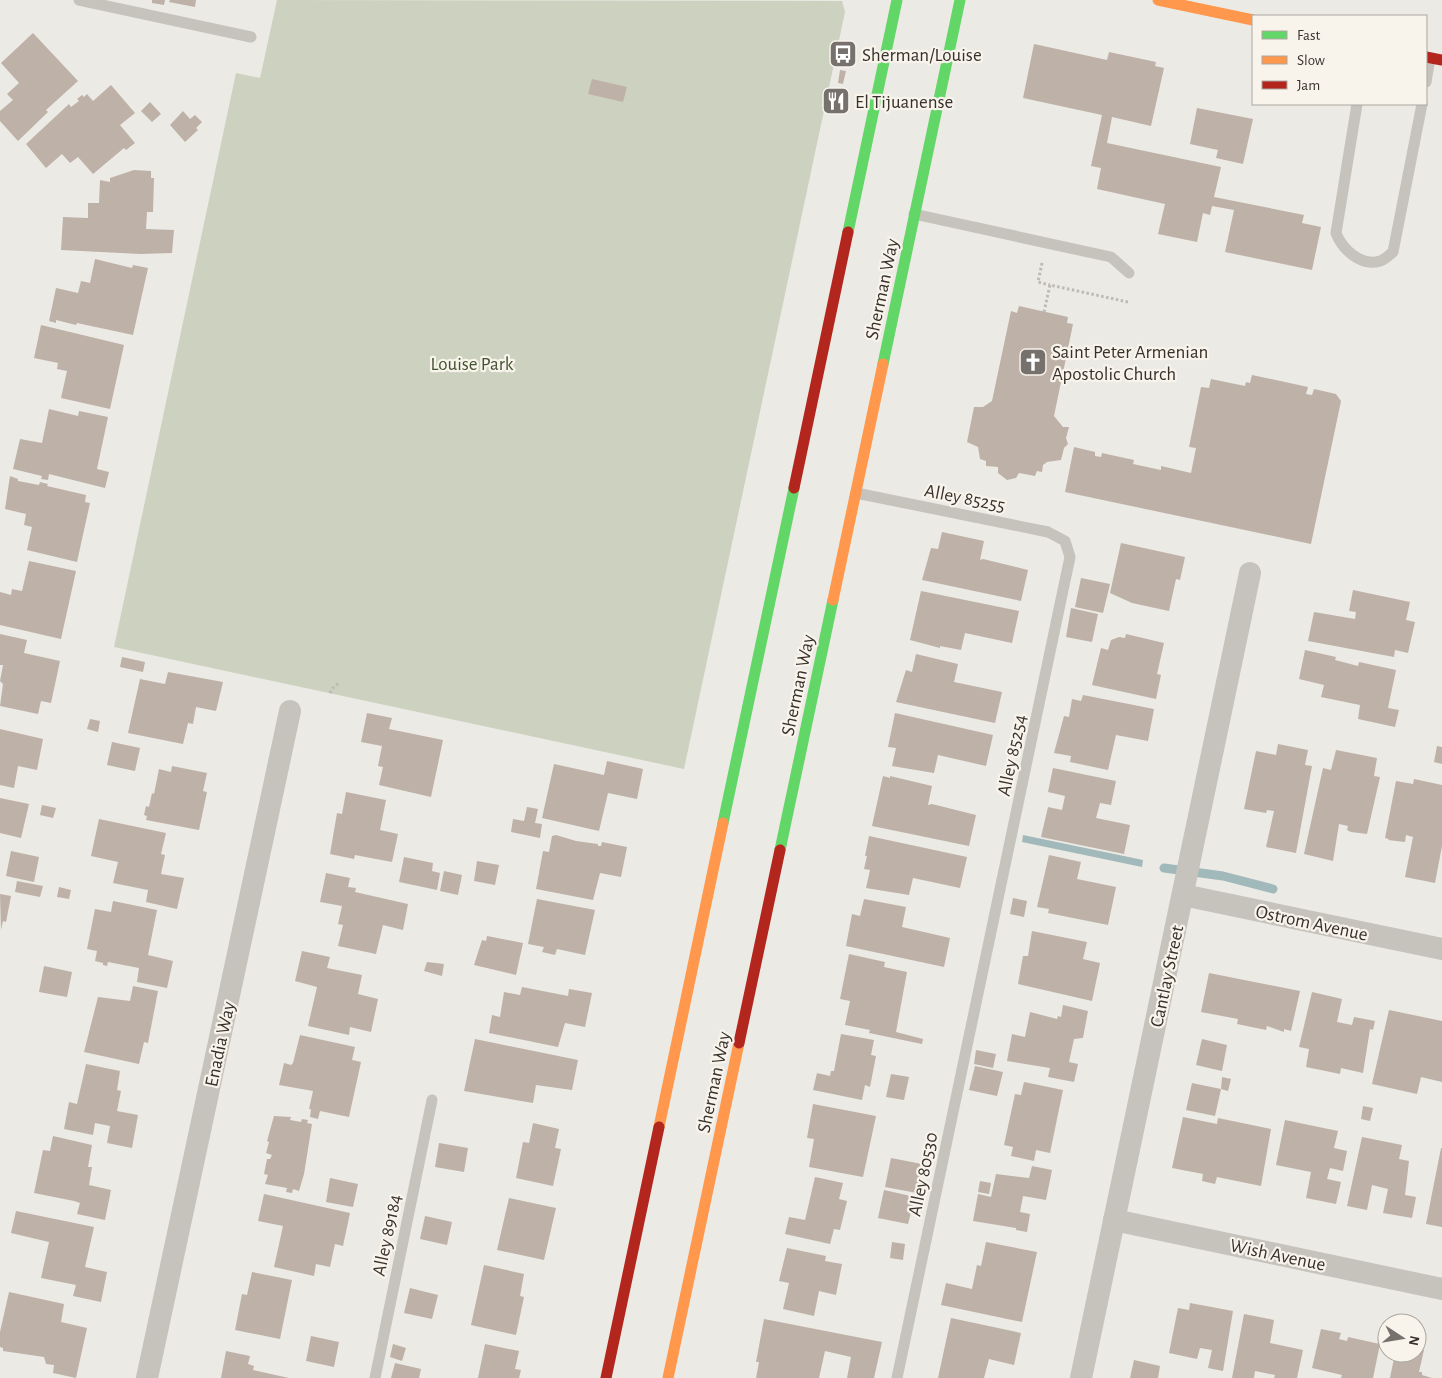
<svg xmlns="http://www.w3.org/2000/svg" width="1442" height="1378" viewBox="0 0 1442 1378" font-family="'Alegreya Sans',sans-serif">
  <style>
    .green { fill: #ccd2bf }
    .water { fill: #a2b9bc }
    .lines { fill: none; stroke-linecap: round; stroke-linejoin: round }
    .stream { stroke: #a2b9bc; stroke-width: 9 }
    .building { fill: #beb1a8 }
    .path { stroke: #bebab5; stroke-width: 3; stroke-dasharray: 2.5 2.5; stroke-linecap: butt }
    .lane { stroke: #c6c2bc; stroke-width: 11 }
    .street { stroke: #c6c2bc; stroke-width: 22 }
    .fast { stroke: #63d668; stroke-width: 11 }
    .slow { stroke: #ff974d; stroke-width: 11 }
    .jam { stroke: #b3261e; stroke-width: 11 }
    .labels { text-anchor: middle; stroke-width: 4.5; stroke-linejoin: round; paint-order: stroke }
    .poi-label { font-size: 19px; fill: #37302b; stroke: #f8f4ec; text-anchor: start }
    .street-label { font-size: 19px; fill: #37302b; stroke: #f8f4ec }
    .park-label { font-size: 19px; fill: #425231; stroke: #f8f4ec }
  </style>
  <rect width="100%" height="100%" fill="#eceae4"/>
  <!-- green -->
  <polygon class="green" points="277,0 842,1 845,12 684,769 114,647 236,73 260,78"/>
  <!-- water -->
  <polygon class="water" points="1023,835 1143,860 1142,867 1022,842"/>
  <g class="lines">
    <!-- stream -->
    <polyline class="stream" points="1164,868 1223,876 1273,889"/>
  </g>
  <!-- building -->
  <g class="building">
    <polygon points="152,0 165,0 164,5 152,3"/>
    <polygon points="170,0 196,0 195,7 169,2"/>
    <polygon points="33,33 78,81 46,110 48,112 18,141 0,121 0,111 13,100 7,94 19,83 1,63"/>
    <polygon points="1034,44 1107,60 1109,52 1156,62 1155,66 1164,68 1151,126 1112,117 1107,143 1221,167 1214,197 1304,215 1302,223 1321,227 1312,270 1225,252 1234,210 1212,206 1210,215 1203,213 1197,242 1158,234 1165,204 1097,189 1101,168 1091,166 1102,115 1023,98"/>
    <polygon points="840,70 846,71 843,84 838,83"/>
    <polygon points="592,79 627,87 623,102 588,94"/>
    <polygon points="111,85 135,113 120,125 135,143 126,150 124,148 93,174 78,157 70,163 62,154 46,168 26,144 69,104 71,107 79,101 77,99 82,95 84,97 87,94 93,101"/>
    <polygon points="150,102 161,114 152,122 141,111"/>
    <polygon points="1197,108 1253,119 1243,164 1216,158 1218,150 1190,144"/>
    <polygon points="183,111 190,119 195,115 202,122 196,128 198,130 185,142 170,125"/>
    <polygon points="134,170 151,171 151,178 154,178 153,212 147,212 146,229 174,230 172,253 141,254 61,250 63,217 88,218 88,203 99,203 100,180 110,182 110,178"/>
    <polygon points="95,259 132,268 133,265 148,268 133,335 77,323 76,325 56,320 56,323 49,321 56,288 78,293 81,281 90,283"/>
    <polygon points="1019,306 1068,317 1067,323 1073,324 1054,416 1063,427 1069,427 1066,438 1068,444 1064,448 1061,460 1047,462 1043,465 1042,472 1037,471 1035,476 1019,473 1016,478 1007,480 998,473 998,467 986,466 986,461 980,459 978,447 967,442 974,407 983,407 992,401 1011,311 1017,313"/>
    <polygon points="41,325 124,345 110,409 61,398 67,371 57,369 58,363 34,358"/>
    <polygon points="1252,375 1308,387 1306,394 1312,395 1314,389 1336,394 1341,401 1311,544 1065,492 1074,447 1095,452 1095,456 1101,457 1102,453 1134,460 1133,464 1161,470 1161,466 1191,473 1196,448 1189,447 1201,387 1209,388 1211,379 1245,386 1246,382 1250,383"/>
    <polygon points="49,409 78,416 79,411 108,417 97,469 109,472 105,488 49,474 48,480 41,479 42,476 13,469 20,439 42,443"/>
    <polygon points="10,476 18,479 18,481 39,485 40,482 48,484 47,486 86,495 85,502 90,503 77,562 27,550 32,527 24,525 26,514 5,509"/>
    <polygon points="942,532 984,541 980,560 983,559 1028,570 1021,601 922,580 931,548 938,549"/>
    <polygon points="1121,543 1185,557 1180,580 1176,579 1169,611 1132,603 1110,593"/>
    <polygon points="29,561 76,571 61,639 0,625 0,592 11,595 12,589 22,591"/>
    <polygon points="1081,578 1110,584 1103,613 1075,607"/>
    <polygon points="1353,590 1410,602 1406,620 1415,622 1408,653 1395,650 1394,657 1308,641 1314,612 1355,619 1356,612 1349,611"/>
    <polygon points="921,591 1019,611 1012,643 965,633 961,650 940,646 940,648 910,640"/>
    <polygon points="1071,608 1098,614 1092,642 1066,637"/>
    <polygon points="0,634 27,640 24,653 60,661 51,703 41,701 38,714 0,706 3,684 0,681 3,665 0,665"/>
    <polygon points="1126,634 1164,643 1157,674 1161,675 1156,699 1092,685 1101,648 1108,650 1111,640 1119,637 1125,638"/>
    <polygon points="1305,650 1336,657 1335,660 1358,666 1359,662 1396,670 1388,708 1399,710 1395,727 1358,719 1360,705 1321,697 1324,685 1299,679"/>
    <polygon points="916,654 958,664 954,682 1002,692 995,723 896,702 906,670 912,672"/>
    <polygon points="122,657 145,662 143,672 120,667"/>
    <polygon points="168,672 223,682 216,711 196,707 193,724 188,723 183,744 128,733 140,679 165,684"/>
    <polygon points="1083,695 1154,709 1148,741 1116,735 1108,770 1070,762 1071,756 1054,753 1064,716 1069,717 1072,699 1081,701"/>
    <polygon points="367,713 392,718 389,729 443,740 431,797 379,785 383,767 378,766 382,746 361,742"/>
    <polygon points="895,713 993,735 986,766 938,755 934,773 892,766 896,748 888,747"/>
    <polygon points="90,719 100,721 98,732 87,729"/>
    <polygon points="0,729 43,739 37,770 18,766 14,788 0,785"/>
    <polygon points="112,742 140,748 135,771 107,765"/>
    <polygon points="1278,744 1308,750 1305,765 1312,766 1296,853 1266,847 1274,811 1267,810 1266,813 1244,809 1256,751 1276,755"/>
    <polygon points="1437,746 1442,747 1442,764 1434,762"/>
    <polygon points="1336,750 1377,758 1374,776 1380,777 1367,834 1351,832 1347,830 1348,826 1339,824 1333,861 1304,854 1323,768 1331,770"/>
    <polygon points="607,761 643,769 637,799 608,793 599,831 542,818 554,764 604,775"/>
    <polygon points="172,766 207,773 203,791 207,792 199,830 146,820 147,816 144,815 146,806 149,807 152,793 154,794 159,769 171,772"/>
    <polygon points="1053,768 1116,781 1111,805 1100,803 1096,818 1130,825 1124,854 1041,837 1048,807 1062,810 1065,796 1048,792"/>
    <polygon points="883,776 890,778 890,776 932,786 928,805 932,804 976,815 969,846 872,826"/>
    <polygon points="1414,779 1442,785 1442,846 1435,883 1405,877 1413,837 1406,835 1405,842 1388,840 1389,839 1385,838 1396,781 1413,784"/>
    <polygon points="346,792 386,800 380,830 398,834 392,862 355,855 354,859 330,854 337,813 342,814"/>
    <polygon points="0,798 29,804 21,838 0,833"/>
    <polygon points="42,805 56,808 53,818 40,815"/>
    <polygon points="527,807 538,809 535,823 542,824 540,838 511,832 513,819 524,821"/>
    <polygon points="99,819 166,833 161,854 165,855 161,874 184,878 177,909 146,902 148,890 113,883 118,862 91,856"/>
    <polygon points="556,835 576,841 598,844 598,846 601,846 602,842 627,847 621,877 600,873 593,900 536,889 543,851 549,852 552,836"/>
    <polygon points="869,836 967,857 960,888 913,878 909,895 866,888 870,870 864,869 867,856 865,856"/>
    <polygon points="11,851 39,857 34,882 6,876"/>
    <polygon points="1049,855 1081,862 1077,879 1116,887 1108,925 1048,913 1049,909 1037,907"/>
    <polygon points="404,857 433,863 432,871 440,873 437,890 399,882"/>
    <polygon points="477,861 499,865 495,885 474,881"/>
    <polygon points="444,871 462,875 458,895 440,891"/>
    <polygon points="326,873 350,878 348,887 356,888 355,892 408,904 403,930 383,925 376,954 338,946 343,925 338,924 342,906 320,902"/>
    <polygon points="17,881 43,886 40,897 15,892"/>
    <polygon points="59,887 71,890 69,899 57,897"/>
    <polygon points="0,894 11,896 6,922 3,921 1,930"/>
    <polygon points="1013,898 1027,901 1024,917 1010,914"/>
    <polygon points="537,899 595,910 585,955 557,949 555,955 542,952 544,947 528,944"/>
    <polygon points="864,899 906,907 902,927 950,938 944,967 846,946 852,914 860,916"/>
    <polygon points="113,901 157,910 148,955 173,961 167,988 137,982 139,968 108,962 107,966 103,965 103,963 95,961 97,951 87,949 95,909 111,912"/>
    <polygon points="1032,931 1087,942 1083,959 1100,963 1092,1001 1018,984 1023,956 1028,956"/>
    <polygon points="487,936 523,943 516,975 474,965 482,940 486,941"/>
    <polygon points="302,951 330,957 327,968 362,975 358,994 378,999 371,1032 350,1027 349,1035 308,1026 317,987 295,981"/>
    <polygon points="849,954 885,962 884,967 907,972 896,1032 923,1039 922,1044 869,1033 870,1030 845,1025 850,1001 840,999"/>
    <polygon points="427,962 444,964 442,976 424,971"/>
    <polygon points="44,966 72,972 67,997 39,992"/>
    <polygon points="1209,973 1300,991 1291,1031 1284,1029 1284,1032 1267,1026 1266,1030 1237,1024 1238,1019 1201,1012"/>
    <polygon points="133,986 158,991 148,1043 144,1042 139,1064 84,1052 98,997 130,1001"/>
    <polygon points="522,987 568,996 569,989 592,993 585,1027 565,1023 558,1047 489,1033 492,1015 500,1017 504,992 520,995"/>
    <polygon points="1312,992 1342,999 1337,1022 1352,1025 1354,1017 1375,1021 1373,1030 1370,1029 1363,1073 1341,1068 1340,1074 1306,1067 1309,1049 1299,1047"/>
    <polygon points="1063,1005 1088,1011 1083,1038 1074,1039 1069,1062 1078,1064 1074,1082 1048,1077 1050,1068 1007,1061 1012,1034 1025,1037 1030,1012 1057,1019 1058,1016 1061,1017"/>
    <polygon points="1389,1010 1442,1021 1442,1082 1421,1077 1417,1094 1372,1084"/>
    <polygon points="841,1034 874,1040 871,1055 876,1056 870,1087 865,1085 862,1100 813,1090 817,1073 830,1076 831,1071 834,1071"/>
    <polygon points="300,1035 355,1047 352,1060 361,1062 349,1117 320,1111 318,1119 310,1117 311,1109 309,1109 313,1091 279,1085 284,1063 291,1065 293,1063"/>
    <polygon points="475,1039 578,1060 572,1090 536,1085 533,1103 464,1091"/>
    <polygon points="1202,1039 1227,1045 1222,1071 1196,1065"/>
    <polygon points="976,1050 996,1054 993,1068 974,1064"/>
    <polygon points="86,1064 120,1071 117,1090 121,1091 117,1111 138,1115 132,1148 107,1143 110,1126 95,1123 93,1135 64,1129 69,1102 77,1104"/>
    <polygon points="975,1066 1003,1072 997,1096 969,1090"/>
    <polygon points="891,1074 909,1077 904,1100 886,1097"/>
    <polygon points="1222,1077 1231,1079 1228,1091 1221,1089 1215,1116 1186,1110 1192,1083 1221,1089"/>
    <polygon points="1024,1082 1063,1090 1050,1153 1036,1150 1034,1161 1011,1156 1013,1147 1004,1145 1015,1094 1021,1095"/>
    <polygon points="813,1104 876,1116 863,1177 809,1167 814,1139 807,1138"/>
    <polygon points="1363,1106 1373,1108 1370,1121 1361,1119"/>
    <polygon points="274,1116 291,1117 290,1120 301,1122 302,1119 308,1120 307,1123 312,1124 304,1174 299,1191 293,1189 292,1193 286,1192 287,1188 265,1184 268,1175 264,1174 267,1159 270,1159 272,1155 266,1153 269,1142 267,1141"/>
    <polygon points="1183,1117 1217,1124 1218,1118 1271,1129 1261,1186 1217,1177 1215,1184 1202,1181 1203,1174 1172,1168"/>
    <polygon points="1285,1120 1338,1131 1334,1148 1347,1151 1343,1171 1330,1168 1327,1179 1341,1182 1336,1204 1306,1198 1311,1172 1276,1165"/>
    <polygon points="533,1123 559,1129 555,1148 561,1149 553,1186 516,1178 523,1142 529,1143"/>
    <polygon points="53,1136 92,1145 88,1167 92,1167 89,1185 111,1190 105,1220 77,1214 80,1203 74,1201 34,1193 43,1150 50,1151"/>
    <polygon points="1362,1137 1402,1145 1399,1159 1409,1161 1405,1195 1416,1197 1412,1218 1383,1213 1388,1189 1372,1185 1367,1210 1347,1206"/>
    <polygon points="439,1143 468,1148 464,1172 435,1167"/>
    <polygon points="1441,1148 1442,1148 1442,1227 1426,1224"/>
    <polygon points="891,1158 922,1164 917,1193 885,1187"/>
    <polygon points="1032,1166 1052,1170 1046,1200 1023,1196 1020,1212 1030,1214 1027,1232 1016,1230 1016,1228 973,1221 978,1194 991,1197 996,1174 1029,1178"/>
    <polygon points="815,1177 843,1183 839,1199 847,1201 840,1230 834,1229 830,1244 785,1234 789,1217 805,1220"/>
    <polygon points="330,1178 358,1184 353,1207 326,1202"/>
    <polygon points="980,1181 991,1183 989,1194 978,1192"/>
    <polygon points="884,1190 915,1197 908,1224 878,1218"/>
    <polygon points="264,1194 350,1213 343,1246 335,1244 330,1267 316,1264 314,1276 274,1267 283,1226 258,1221"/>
    <polygon points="509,1198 556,1208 544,1260 497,1250"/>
    <polygon points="16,1211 94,1227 85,1267 107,1272 101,1302 73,1296 76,1285 41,1278 49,1242 11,1233"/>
    <polygon points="425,1216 452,1222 447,1245 420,1239"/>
    <polygon points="892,1242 905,1244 903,1260 890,1258"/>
    <polygon points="986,1242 1037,1252 1022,1322 941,1305 946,1283 972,1289 977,1265 981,1266"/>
    <polygon points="787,1248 826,1256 825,1261 842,1264 836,1295 819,1291 814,1316 783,1309 789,1283 779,1281"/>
    <polygon points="484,1265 524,1274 520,1296 524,1297 516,1335 471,1325"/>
    <polygon points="252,1272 292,1280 280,1339 235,1330 242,1294 247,1295"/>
    <polygon points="410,1288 438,1295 432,1319 404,1313"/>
    <polygon points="9,1292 64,1304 61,1322 87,1328 76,1378 53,1373 54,1365 46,1364 44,1357 3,1351 3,1348 0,1347 0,1332"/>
    <polygon points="1190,1303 1233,1311 1223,1371 1208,1368 1212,1350 1200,1348 1197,1359 1169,1353 1178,1308 1189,1310"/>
    <polygon points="1244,1314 1274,1320 1270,1343 1303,1350 1297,1378 1274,1378 1275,1375 1255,1371 1254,1378 1232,1378"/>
    <polygon points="951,1318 1021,1333 1014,1365 989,1359 984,1378 938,1378"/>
    <polygon points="764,1319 882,1342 874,1378 847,1378 851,1357 825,1351 819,1378 756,1378 759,1362 756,1362"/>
    <polygon points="1321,1329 1341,1333 1339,1339 1347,1341 1348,1337 1380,1344 1373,1378 1341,1378 1342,1375 1312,1368"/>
    <polygon points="311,1336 339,1342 334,1367 306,1361"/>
    <polygon points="393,1344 406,1348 402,1361 390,1357"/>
    <polygon points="485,1344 519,1351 515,1369 521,1370 519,1378 478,1378"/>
    <polygon points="1417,1348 1424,1350 1419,1372 1422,1372 1422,1375 1432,1378 1390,1378 1395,1353 1417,1353"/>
    <polygon points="226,1351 250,1356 248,1364 254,1366 253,1370 289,1378 221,1378"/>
    <polygon points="1134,1360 1160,1366 1158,1378 1130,1378"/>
    <polygon points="395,1363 421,1369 419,1378 391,1378"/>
  </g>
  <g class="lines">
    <!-- path -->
    <g class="path">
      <polyline points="1042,263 1038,282 1050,285"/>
      <polyline points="1044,312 1050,285 1128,302"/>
      <polyline points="330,693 333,688 339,683"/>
    </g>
    <!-- lane -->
    <g class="lane">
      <polyline points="79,0 251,37"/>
      <polyline points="1426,82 1430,58"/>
      <path d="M1357,104L1336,233C1342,249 1361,267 1380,261C1385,260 1389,255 1393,252L1422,104"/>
      <polyline points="914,214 1111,257 1129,273"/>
      <polyline points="856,493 1048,532 1065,541 1070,557 897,1378"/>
      <polyline points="375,1378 432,1100"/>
    </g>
    <!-- street -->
    <g class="street">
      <polyline points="1183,895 1442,949"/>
      <polyline points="1114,1220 1442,1289"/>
      <polyline points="147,1378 290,711"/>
      <polyline points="1081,1378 1250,573"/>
    </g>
    <!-- fast -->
    <g class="fast">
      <polyline points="848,232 897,0"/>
      <polyline points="883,364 960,0"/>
      <polyline points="723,823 794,488"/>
      <polyline points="780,850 833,600"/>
    </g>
    <!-- slow -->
    <g class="slow">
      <polyline points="1158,0 1253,20"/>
      <polyline points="833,600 883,364"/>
      <polyline points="659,1127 723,823"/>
      <polyline points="668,1378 739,1043"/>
    </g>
    <!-- jam -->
    <g class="jam">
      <polyline points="1426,57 1442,60"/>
      <polyline points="794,488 848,232"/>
      <polyline points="739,1043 780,850"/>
      <polyline points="606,1378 659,1127"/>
    </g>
  </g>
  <!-- icons -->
  <defs>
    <g id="bus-square" transform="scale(1.4375)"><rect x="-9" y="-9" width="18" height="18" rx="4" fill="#76716c" stroke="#f8f4ec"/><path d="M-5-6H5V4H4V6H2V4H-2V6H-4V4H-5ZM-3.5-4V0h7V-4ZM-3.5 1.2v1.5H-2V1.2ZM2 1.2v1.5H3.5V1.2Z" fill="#fff"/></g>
    <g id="restaurant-square" transform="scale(1.4375)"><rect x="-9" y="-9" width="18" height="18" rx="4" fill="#76716c" stroke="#f8f4ec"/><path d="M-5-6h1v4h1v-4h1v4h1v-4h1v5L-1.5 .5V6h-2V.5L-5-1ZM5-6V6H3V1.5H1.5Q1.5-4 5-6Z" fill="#fff"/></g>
    <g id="church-square" transform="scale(1.4375)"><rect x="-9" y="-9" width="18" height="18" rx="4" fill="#76716c" stroke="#f8f4ec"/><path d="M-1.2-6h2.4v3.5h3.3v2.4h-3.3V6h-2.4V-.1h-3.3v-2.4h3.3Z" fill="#fff"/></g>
  </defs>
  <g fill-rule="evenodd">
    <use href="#bus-square" x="843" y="54"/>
    <use href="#restaurant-square" x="836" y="101"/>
    <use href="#church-square" x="1033" y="362"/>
  </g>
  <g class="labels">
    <!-- poi labels -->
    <g class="poi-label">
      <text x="862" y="61">Sherman/Louise</text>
      <text x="855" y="108">El Tijuanense</text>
      <text x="1052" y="358">Saint Peter Armenian<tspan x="1052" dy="22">Apostolic Church</tspan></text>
    </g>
    <!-- street labels -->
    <g class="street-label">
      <text transform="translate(881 289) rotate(-78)" y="7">Sherman Way</text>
      <text transform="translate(965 497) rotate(11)" y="7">Alley 85255</text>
      <text transform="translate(797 685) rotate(-78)" y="7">Sherman Way</text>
      <text transform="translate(1011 755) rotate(-78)" y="7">Alley 85254</text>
      <text transform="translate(1312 922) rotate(12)" y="7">Ostrom Avenue</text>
      <text transform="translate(1166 976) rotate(-78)" y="7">Cantlay Street</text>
      <text transform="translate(219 1044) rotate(-78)" y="7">Enadia Way</text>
      <text transform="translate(713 1082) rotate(-78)" y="7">Sherman Way</text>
      <text transform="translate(922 1174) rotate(-78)" y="7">Alley 80530</text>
      <text transform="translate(386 1235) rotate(-78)" y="7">Alley 89184</text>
      <text transform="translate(1278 1254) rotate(12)" y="7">Wish Avenue</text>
    </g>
    <!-- park labels -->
    <g class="park-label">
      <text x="472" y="370">Louise Park</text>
    </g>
  </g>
  <!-- legend -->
  <rect x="1252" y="15" width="175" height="90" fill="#f8f4ec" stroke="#aba69f"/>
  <rect x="1262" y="31" width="25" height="8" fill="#63d668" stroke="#aba69f"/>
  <text x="1297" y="40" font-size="15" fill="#37302b">Fast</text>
  <rect x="1262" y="56" width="25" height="8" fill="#ff974d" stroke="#aba69f"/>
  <text x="1297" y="65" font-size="15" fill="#37302b">Slow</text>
  <rect x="1262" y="81" width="25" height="8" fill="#b3261e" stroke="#aba69f"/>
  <text x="1297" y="90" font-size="15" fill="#37302b">Jam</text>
  <!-- north arrow -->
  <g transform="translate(1402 1338) rotate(102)"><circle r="24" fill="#f8f4ec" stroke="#aba69f"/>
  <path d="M0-4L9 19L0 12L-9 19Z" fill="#76716c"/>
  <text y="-8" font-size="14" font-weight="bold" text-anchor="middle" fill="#37302b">N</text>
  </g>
</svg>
